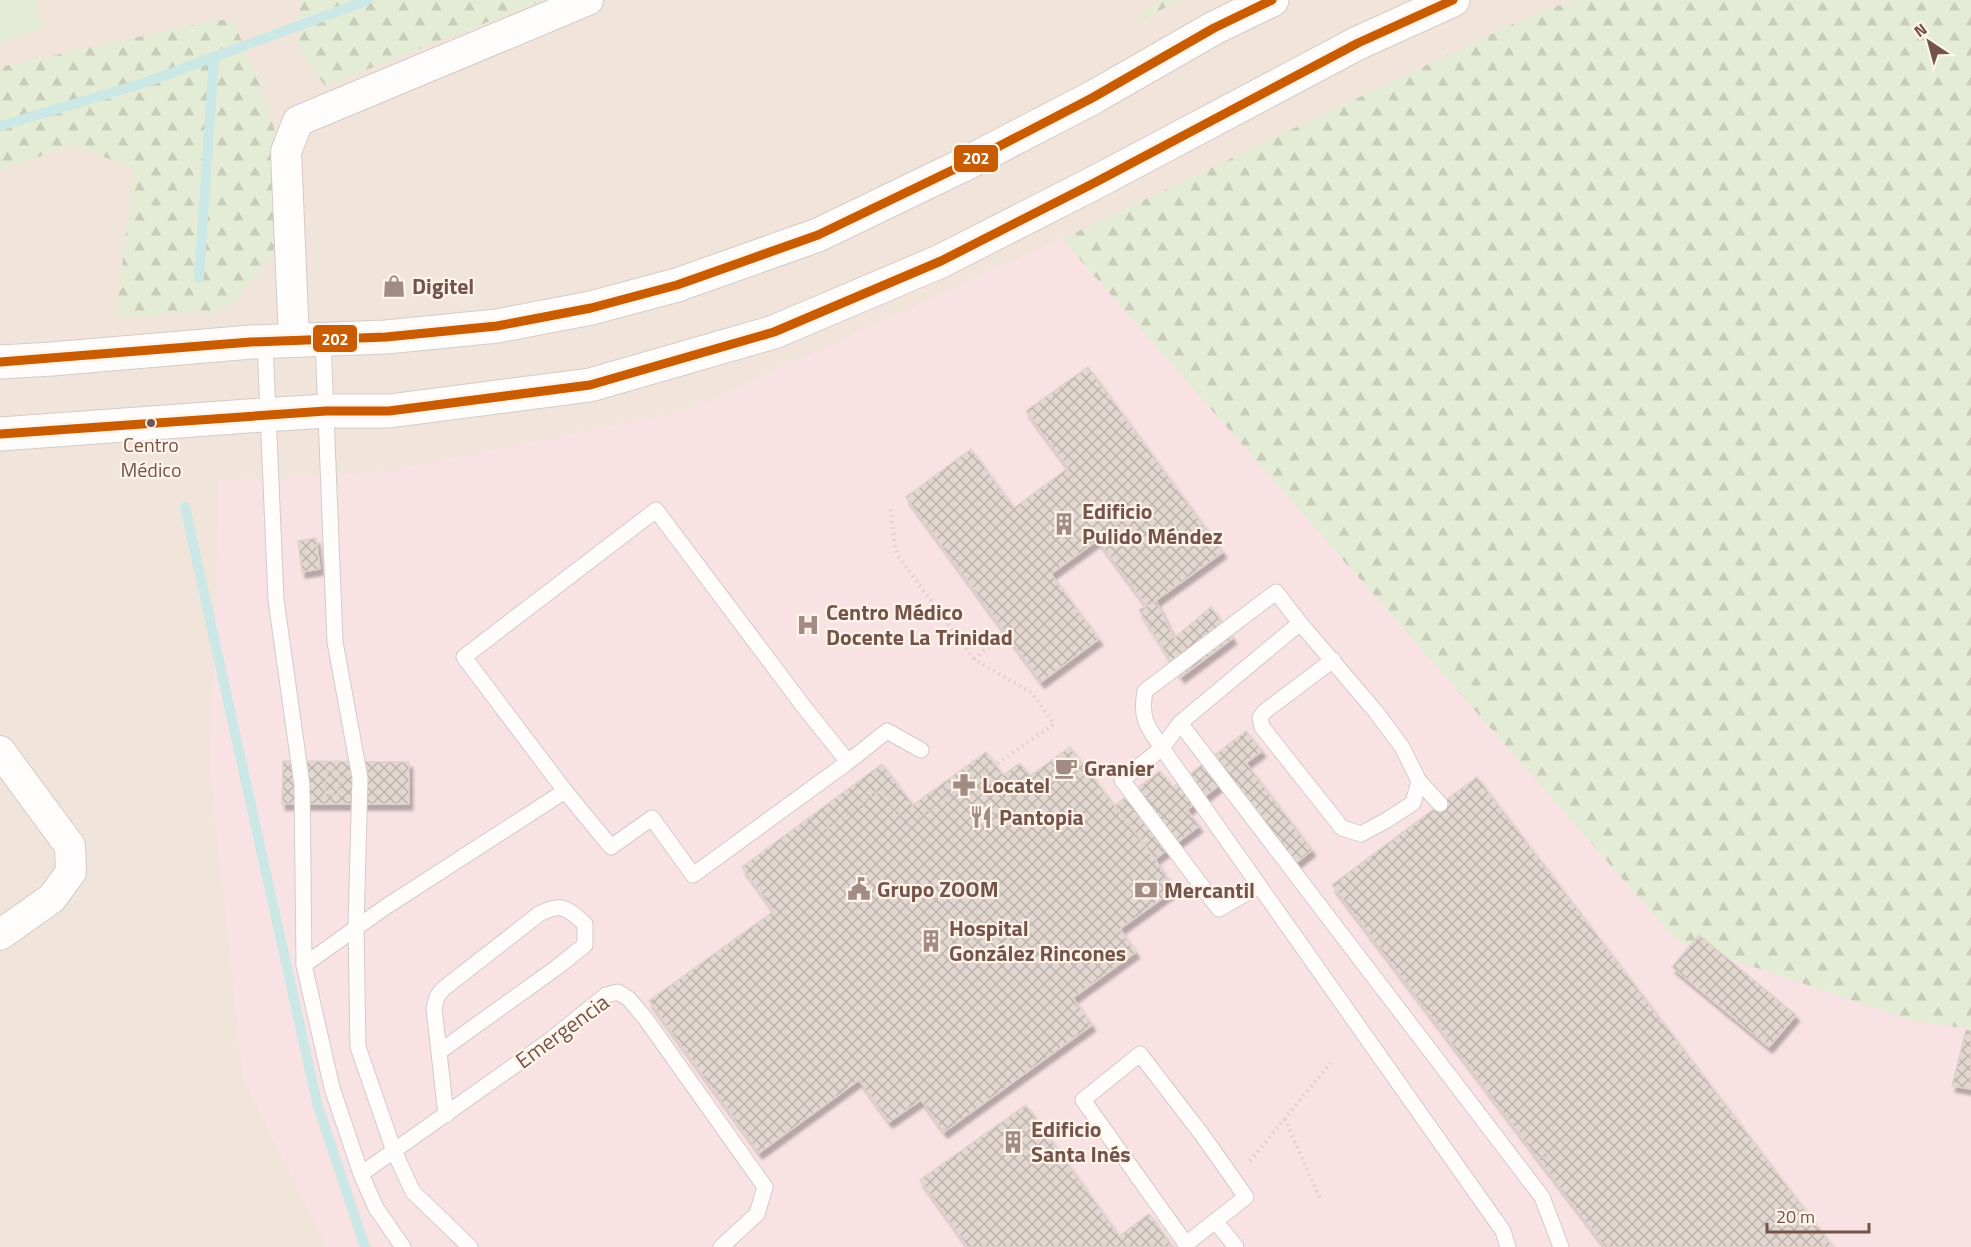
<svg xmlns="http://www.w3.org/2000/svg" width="1971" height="1247" viewBox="0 0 1971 1247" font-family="'Titillium Web',sans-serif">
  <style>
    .residential { fill: #f1e4da }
    .medical { fill: #f8e2e4 }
    .forest { fill: url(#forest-firs) }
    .garden { fill: #e5ecd5 }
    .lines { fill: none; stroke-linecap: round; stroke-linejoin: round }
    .stream { stroke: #cbe8e6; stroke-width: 10 }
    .building { fill: url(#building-cross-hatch); stroke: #dfd2cc; stroke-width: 1.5; filter: url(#shadow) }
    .lane-casing { stroke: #d4cbc7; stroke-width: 17 }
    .street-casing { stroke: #d4cbc7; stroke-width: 32 }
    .secondary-casing { stroke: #d5cbc6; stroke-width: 35 }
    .path { stroke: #d9d0ce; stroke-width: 4; stroke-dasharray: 1.5 4.5; stroke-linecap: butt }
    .lane { stroke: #fefdfc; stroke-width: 15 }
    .street { stroke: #fefdfc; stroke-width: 30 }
    .secondary { stroke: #fefdfc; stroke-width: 33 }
    .bus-1-casing { stroke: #fff4ea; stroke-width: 14 }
    .bus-1 { stroke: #c95b00; stroke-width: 9 }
    .bus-dot { fill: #74544a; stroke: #fff4ea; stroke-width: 2 }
    .labels { text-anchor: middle; stroke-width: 4.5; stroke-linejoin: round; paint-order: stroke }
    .bus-label { font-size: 20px; fill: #74544a; stroke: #fff4ea }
    .poi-label { font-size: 22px; font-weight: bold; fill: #74544a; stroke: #fff4ea; text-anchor: start }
    .street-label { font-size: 22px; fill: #74544a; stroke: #fff4ea }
    .line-badge { stroke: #fff4ea; stroke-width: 2 }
    .badge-label { font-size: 16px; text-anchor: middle; font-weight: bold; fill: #fff }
  </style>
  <defs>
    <pattern id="forest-firs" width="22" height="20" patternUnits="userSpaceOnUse" patternTransform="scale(1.5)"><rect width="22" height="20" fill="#e5ecd5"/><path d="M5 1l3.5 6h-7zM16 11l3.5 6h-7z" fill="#c8ccb8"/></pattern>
    <pattern id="building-cross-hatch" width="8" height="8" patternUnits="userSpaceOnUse" patternTransform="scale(1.5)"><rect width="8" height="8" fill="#e3d8d1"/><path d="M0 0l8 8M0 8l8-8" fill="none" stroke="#bdb2ac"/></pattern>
    <filter id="shadow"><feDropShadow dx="3.5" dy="6" stdDeviation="1.5" flood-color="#0004"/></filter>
  </defs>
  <rect width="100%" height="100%" fill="#f6f0ea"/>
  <!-- residential -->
  <rect class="residential" x="0" y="0" width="1971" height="1247"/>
  <!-- medical -->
  <polygon class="medical" points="1062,238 1677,941 1914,1021 1971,1029 1971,1247 326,1247 243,1078 210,769 219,481 385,471 688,410"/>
  <!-- forest -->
  <g class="forest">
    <polygon points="304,0 544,0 325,86 297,45 300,2"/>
    <polygon points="1160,0 1180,0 1130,26"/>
    <polygon points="1574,0 1971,0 1971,1029 1914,1021 1677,941 1062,239 1532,15"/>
    <polygon points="232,19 261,84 279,146 278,227 272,256 236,301 211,313 190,312 147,316 116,317 134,168 72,145 0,170 0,67 212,21"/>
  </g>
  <!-- garden -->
  <polygon class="garden" points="0,0 36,0 45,28 0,43"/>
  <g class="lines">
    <!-- stream -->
    <g class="stream">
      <polyline points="0,126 144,83 368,0"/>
      <polyline points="199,278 214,56"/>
      <polyline points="185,507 317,1103 365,1247"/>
    </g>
  </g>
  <!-- building -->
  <g class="building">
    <polygon points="1088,367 1223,552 1147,607 1098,540 1051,574 1099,639 1041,682 906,497 971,449 1014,508 1068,468 1026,411"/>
    <polygon points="316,538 320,569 302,572 298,541"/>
    <polygon points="1156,601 1174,638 1211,607 1233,638 1181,677 1139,610"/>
    <polygon points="1246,731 1262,751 1246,763 1312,850 1296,863 1230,777 1187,810 1199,826 1155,859 1114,806 1160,771 1173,787"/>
    <polygon points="1070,747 1155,859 1174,890 1120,929 1136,952 1073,998 1092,1025 944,1132 921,1100 889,1122 859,1080 759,1153 649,1001 774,911 742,867 882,764 913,805 986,752 1003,775 1020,763 1030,776"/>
    <polygon points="283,761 409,762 409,804 282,804"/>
    <polygon points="327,770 339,771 338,795 325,794"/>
    <polygon points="1477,777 1833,1247 1605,1247 1539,1160 1332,885"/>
    <polygon points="1699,935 1796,1015 1769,1047 1672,967"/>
    <polygon points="1966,1030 1971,1031 1971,1089 1952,1086"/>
    <polygon points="1026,1105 1119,1236 1149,1214 1173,1247 968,1247 920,1180"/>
  </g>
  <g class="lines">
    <!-- lane casing -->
    <g class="lane-casing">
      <g id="lane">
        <polyline points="323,339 335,642 360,778 356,927 358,1047 394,1151 413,1192 470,1247"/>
        <polyline points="265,342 276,600 302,785 304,965 332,1088 361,1174 376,1208 403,1247"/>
        <polyline points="1300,623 1376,712 1402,747 1419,781 1413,803 1387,820 1361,834 1342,828 1262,727 1260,718 1264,712 1333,660"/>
        <polyline points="1180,723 1542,1197 1561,1247"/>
        <polyline points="848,762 804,707 656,510 464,657 565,791 611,847 652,818 693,875 848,762 887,731 921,750"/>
        <polyline points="1419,781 1440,804"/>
        <path d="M1259,886L1219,909L1122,780L1162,748L1180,723L1300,623L1276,592L1145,691C1140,719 1147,726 1162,748L1503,1231L1508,1247"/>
        <polyline points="304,965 384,908 565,791"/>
        <path d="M439,1052L556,968L585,945V924C567,908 562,902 539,914L443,989L437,997L434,1008L446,1115"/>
        <polygon points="1140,1054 1203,1136 1246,1197 1186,1244 1083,1100"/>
        <polyline points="361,1174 549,1041 606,995 618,992 629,999 645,1018 765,1187 757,1214 721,1247"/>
        <polyline points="1216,1222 1236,1247"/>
      </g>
    </g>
    <!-- street casing -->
    <g class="street-casing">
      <g id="street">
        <polyline points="294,340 286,152 298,121 588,0"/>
        <polyline points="0,751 70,846 71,872 52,898 0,935"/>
      </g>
    </g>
    <!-- secondary casing -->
    <g class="secondary-casing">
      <g id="secondary">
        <polyline points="0,362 52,359 251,342 386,337 497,326 591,308 677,285 818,235 961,166 1092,98 1214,28 1272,0"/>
        <polyline points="0,434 248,416 326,411 389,411 590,385 774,332 941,261 1096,182 1358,43 1453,0"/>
      </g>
    </g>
    <!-- path -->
    <g class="path">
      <polyline points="974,659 1005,633"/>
      <polyline points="806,823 816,836 880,790 906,827 1054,724 1032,693 974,659 896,553 890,505"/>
      <polyline points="1285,1119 1321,1201"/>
      <polyline points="1542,1158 1572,1136"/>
      <polyline points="1250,1161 1332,1061"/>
    </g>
    <!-- lane -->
    <use href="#lane" class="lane"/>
    <!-- street -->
    <use href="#street" class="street"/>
    <!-- secondary -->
    <use href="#secondary" class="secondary"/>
    <!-- bus-1 casing -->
    <g class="bus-1-casing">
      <g id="bus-1">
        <polyline points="0,362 251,342 386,337 497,326 591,308 677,285 818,235 961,166 1092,98 1214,28 1272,0"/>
        <polyline points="0,434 326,411 389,411 590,385 774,332 941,261 1096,182 1358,43 1453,0"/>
      </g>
    </g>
    <!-- bus-1 -->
    <use href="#bus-1" class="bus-1"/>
  </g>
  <!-- icons -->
  <defs>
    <g id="shop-bare" transform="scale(1.8)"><path d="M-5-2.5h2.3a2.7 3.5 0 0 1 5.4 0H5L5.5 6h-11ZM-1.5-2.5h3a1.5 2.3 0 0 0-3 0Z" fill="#a28b82" stroke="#fff4ea" stroke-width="2.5" paint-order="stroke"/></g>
    <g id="building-bare" transform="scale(1.8)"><path d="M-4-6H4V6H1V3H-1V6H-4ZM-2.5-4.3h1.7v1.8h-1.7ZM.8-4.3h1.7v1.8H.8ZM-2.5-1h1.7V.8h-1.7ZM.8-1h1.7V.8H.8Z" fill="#a28b82" stroke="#fff4ea" stroke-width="2.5" paint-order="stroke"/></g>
    <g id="hospital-bare" transform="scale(1.8)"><path d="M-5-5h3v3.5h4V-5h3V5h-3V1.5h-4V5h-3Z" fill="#a28b82" stroke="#fff4ea" stroke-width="2.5" paint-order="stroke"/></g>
    <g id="cafe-bare" transform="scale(1.8)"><path d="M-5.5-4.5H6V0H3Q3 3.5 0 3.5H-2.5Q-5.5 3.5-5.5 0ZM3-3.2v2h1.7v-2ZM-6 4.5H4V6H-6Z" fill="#a28b82" stroke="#fff4ea" stroke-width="2.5" paint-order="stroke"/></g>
    <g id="pharmacy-bare" transform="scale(1.8)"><path d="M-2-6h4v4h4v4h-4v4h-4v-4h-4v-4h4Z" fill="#a28b82" stroke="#fff4ea" stroke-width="2.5" paint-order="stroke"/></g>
    <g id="restaurant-bare" transform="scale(1.8)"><path d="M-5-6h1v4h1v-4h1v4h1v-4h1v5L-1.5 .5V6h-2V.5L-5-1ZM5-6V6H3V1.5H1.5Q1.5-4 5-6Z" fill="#a28b82" stroke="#fff4ea" stroke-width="2.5" paint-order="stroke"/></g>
    <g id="civic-bare" transform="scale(1.8)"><path d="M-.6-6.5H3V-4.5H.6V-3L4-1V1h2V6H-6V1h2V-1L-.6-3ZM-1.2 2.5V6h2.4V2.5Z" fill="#a28b82" stroke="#fff4ea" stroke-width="2.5" paint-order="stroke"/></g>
    <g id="bank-bare" transform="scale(1.8)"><path d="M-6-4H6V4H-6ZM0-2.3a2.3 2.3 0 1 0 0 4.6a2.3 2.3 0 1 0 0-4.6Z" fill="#a28b82" stroke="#fff4ea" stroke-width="2.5" paint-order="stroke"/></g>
  </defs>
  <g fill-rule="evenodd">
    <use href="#shop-bare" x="394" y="286"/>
    <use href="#building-bare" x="1064" y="524"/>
    <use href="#hospital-bare" x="808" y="625"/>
    <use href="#cafe-bare" x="1066" y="768"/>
    <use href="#pharmacy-bare" x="964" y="785"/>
    <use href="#restaurant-bare" x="981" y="817"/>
    <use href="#civic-bare" x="859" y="889"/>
    <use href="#bank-bare" x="1146" y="890"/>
    <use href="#building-bare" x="931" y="941"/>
    <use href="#building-bare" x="1013" y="1142"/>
  </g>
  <!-- markers -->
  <circle class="bus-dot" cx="151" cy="423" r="5"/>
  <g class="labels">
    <!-- bus labels -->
    <g class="bus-label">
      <text x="151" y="452">Centro<tspan x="151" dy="25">Médico</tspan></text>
    </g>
    <!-- poi labels -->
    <g class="poi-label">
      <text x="412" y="294">Digitel</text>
      <text x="1082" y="519">Edificio<tspan x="1082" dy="25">Pulido Méndez</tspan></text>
      <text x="826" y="620">Centro Médico<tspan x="826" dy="25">Docente La Trinidad</tspan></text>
      <text x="1084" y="776">Granier</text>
      <text x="982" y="793">Locatel</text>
      <text x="999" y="825">Pantopia</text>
      <text x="877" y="897">Grupo ZOOM</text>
      <text x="1164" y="898">Mercantil</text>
      <text x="949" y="936">Hospital<tspan x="949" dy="25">González Rincones</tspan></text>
      <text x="1031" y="1137">Edificio<tspan x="1031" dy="25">Santa Inés</tspan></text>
    </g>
    <!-- street labels -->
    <g class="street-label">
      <text transform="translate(562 1031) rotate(-36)" y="8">Emergencia</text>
    </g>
  </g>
  <g class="line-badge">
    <rect x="953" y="144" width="46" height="29" rx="6" fill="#c95b00"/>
    <rect x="312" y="324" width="46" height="29" rx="6" fill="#c95b00"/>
  </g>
  <g class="badge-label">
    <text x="976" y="164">202</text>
    <text x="335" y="345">202</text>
  </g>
  <!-- north arrow -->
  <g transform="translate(1929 42) rotate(324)" stroke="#fff4ea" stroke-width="4.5" paint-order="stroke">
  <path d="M0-4.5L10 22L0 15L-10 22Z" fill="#74544a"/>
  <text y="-9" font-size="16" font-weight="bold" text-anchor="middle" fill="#74544a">N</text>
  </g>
  <!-- scale -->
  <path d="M1767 1223v9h102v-9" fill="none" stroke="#74544a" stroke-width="3"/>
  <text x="1776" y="1223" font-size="18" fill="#74544a" stroke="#fff4ea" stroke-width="4.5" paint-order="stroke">20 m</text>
</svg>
